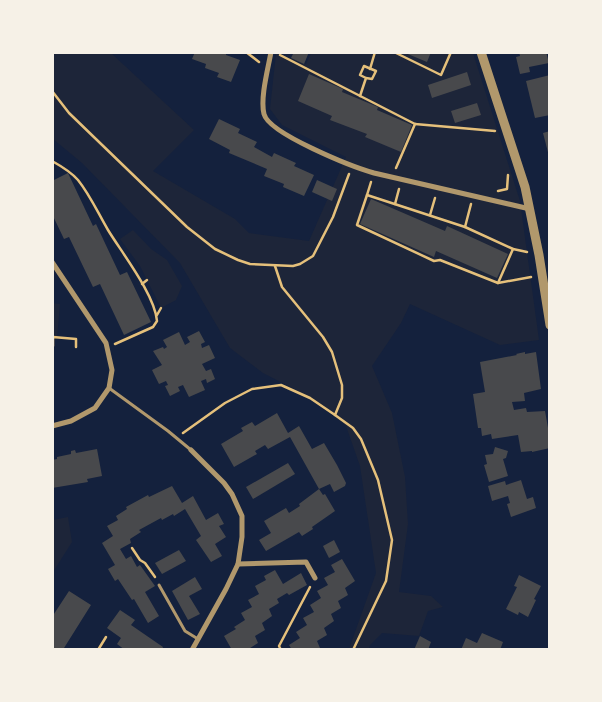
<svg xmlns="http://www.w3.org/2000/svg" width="602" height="702" viewBox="0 0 602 702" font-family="'Open Sans',sans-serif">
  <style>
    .green { fill: #1d2539 }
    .building { fill: #48494c }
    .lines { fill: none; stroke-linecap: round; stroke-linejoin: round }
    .path { stroke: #e5c07b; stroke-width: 2.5 }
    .service { stroke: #b1986c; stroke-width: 3 }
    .minor { stroke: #b1986c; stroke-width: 5 }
    .tertiary { stroke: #b1986c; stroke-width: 9 }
  </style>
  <rect width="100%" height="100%" fill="#14213d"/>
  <!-- green -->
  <g class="green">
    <polygon points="52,53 111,53 194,130 153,171 235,219 249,233 309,241 346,157 282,125 270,109 276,53 306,64 311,53 473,53 520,201 539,340 500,345 410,304 401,323 372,366 392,413 405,477 408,524 399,592 431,596 443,607 428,611 419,636 382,633 370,645 369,649 349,649 376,573 360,466 346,426 312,398 263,373 230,348 180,263 82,163 53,139"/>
    <polygon points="133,230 151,249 167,260 182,286 176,300 161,308 140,266 120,239"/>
    <polygon points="52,303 60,304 57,339 53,339"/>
    <polygon points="68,517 72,542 53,572 53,520"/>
  </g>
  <!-- building -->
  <g class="building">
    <polygon points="195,52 226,52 226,55 240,60 231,82 217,77 219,73 205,68 206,64 192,59"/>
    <polygon points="294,52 309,52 304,64 291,58"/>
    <polygon points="403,52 431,52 427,62"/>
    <polygon points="519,52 546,52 549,63 529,67 530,72 520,74 516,57 520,56"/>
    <polygon points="467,72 471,85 432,98 428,85"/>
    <polygon points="309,74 343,89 342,92 378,107 377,110 412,125 401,152 365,137 367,134 330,120 332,116 298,101"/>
    <polygon points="550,75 550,115 535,118 526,81"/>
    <polygon points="477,103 481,115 455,123 451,111"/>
    <polygon points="219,119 240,129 238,133 257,142 254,147 272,157 274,153 296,163 294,166 314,175 304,196 283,187 284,184 264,176 267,169 229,153 230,150 209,139"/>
    <polygon points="550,131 550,156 549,156 543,133"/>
    <polygon points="68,173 93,226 96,224 120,275 127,272 151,322 124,335 100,284 93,287 69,237 64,239 52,214 52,181"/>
    <polygon points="317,180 337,189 332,201 312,192"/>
    <polygon points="371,199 445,231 447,226 508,254 497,278 436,251 434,257 360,224"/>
    <polygon points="199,331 205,342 201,344 202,348 209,345 215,358 202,364 206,371 211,369 215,379 207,383 206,379 201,381 205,390 189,397 183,385 178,387 180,391 170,396 165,386 168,385 166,381 159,384 152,370 162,365 153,351 163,347 164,349 167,347 163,340 179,332 185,345 190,342 187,337"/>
    <polygon points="525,352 525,354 536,352 541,389 524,393 525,401 512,402 514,410 526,408 527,412 545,411 550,439 550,448 532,452 532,451 521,452 518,435 492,439 491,434 482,436 481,428 478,428 473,394 485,392 480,362 517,355 516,354"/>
    <polygon points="277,413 288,433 299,426 312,449 324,443 337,465 346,483 345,486 334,492 330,484 319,489 290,437 268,449 265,445 255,451 257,454 234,467 221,444 243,431 241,428 252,422 255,426"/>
    <polygon points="495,447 508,451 506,458 503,459 508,476 489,482 484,465 487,464 485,455 493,454"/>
    <polygon points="97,449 102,476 87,479 88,482 52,488 52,460 57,459 57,457 71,454 71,451 75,450 76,453"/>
    <polygon points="288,463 295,474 253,499 246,487"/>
    <polygon points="521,480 527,499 533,497 536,508 511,517 507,504 510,503 508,496 492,501 488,486 505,481 506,485"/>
    <polygon points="172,486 182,503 193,496 206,520 218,513 224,524 219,526 226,537 215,544 222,556 211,562 196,540 201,536 185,509 174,516 173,514 162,520 161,518 139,530 141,532 130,539 131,543 120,549 126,559 131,556 137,567 140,565 155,586 145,592 159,616 148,623 134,599 132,600 118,579 115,581 108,569 115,565 102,543 113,536 107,526 118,520 116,516 127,509 126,507 148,495 149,497"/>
    <polygon points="319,489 323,495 325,494 335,511 312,527 313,529 302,536 299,532 266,551 259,540 271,533 264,521 286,508 289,513 300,506 299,504"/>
    <polygon points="334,540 340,552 329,558 323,546"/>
    <polygon points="179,550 186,561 162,574 155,563"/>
    <polygon points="342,559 355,581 345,588 348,595 338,601 341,608 331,614 334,621 324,628 327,635 317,641 320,648 292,650 289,645 300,638 296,632 307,625 303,618 314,612 310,605 321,598 317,591 328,585 324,578 335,572 331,565"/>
    <polygon points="275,570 283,584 301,573 307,585 289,595 287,593 277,599 279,603 269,609 272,616 262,623 265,630 255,636 258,643 247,650 232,650 224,636 236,629 234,627 245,620 241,613 252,607 248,600 259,594 255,586 266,580 264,576"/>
    <polygon points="519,575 541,586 534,599 536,600 528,617 519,612 518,615 506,609 517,587 514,586"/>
    <polygon points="195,577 202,589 189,596 200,614 188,620 172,591"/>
    <polygon points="69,591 91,605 64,648 65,650 52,650 52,617"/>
    <polygon points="120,610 135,620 131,625 163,647 162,650 125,650 117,644 121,638 107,628"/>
    <polygon points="482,633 503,642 500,650 461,650 466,638 477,643"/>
    <polygon points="420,636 431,642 428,650 414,650"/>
  </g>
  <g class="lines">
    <!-- path -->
    <g class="path">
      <polyline points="246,52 259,62"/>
      <polyline points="394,52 441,75 451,52"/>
      <polyline points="280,55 415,124 495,131"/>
      <polyline points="370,69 375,52"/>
      <polyline points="52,91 69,113 187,227 215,249 238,260 250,264 293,266 300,264 313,256 333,217 349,174"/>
      <polyline points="360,96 366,78 360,75 364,66 376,71 372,79 366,78"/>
      <path d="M52,161C61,166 71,172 78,180C90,195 98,213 108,230C122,253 155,295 157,321L153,327L115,344"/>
      <polyline points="396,168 415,124"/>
      <polyline points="498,191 507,189 508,175"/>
      <polyline points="367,195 371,182"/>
      <polyline points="395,204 399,189"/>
      <polyline points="430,215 435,198"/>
      <polyline points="465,227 471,204"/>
      <polyline points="527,252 513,249 465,227 367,195 357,225 434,261 440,260 498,283 531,277"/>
      <polyline points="498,283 513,249"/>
      <polyline points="142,284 147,280"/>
      <polyline points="157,315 161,308"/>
      <polyline points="53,346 53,337 76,339 76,347"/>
      <polyline points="335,415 353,428 361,439 378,480 392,540 386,581 353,650"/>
      <polyline points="183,433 225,403 252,389 281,385 310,398 335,415 342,398 342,385 332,352 323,337 282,287 275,266"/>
      <polyline points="132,548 140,560 145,563 155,577"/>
      <polyline points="98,650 106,637"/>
      <polyline points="281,650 279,646 310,587"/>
    </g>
    <!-- service -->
    <g class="service">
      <polyline points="109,388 168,431 191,450"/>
      <polyline points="159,585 185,631 198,639"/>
    </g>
    <!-- minor -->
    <g class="minor">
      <path d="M271,52C268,69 260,98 264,114C269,134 353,167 374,173L530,209"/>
      <polyline points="52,262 106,343 112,370 109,388 95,408 71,421 52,426"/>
      <polyline points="191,450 224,483 232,494 242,516 242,537 238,564 226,589 192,650"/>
      <polyline points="238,564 306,562 315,578"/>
    </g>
    <!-- tertiary -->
    <polyline class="tertiary" points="481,52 525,187 539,255 550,325"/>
  </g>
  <!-- border -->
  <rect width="602" height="702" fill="none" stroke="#f6f1e7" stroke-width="108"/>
</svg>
